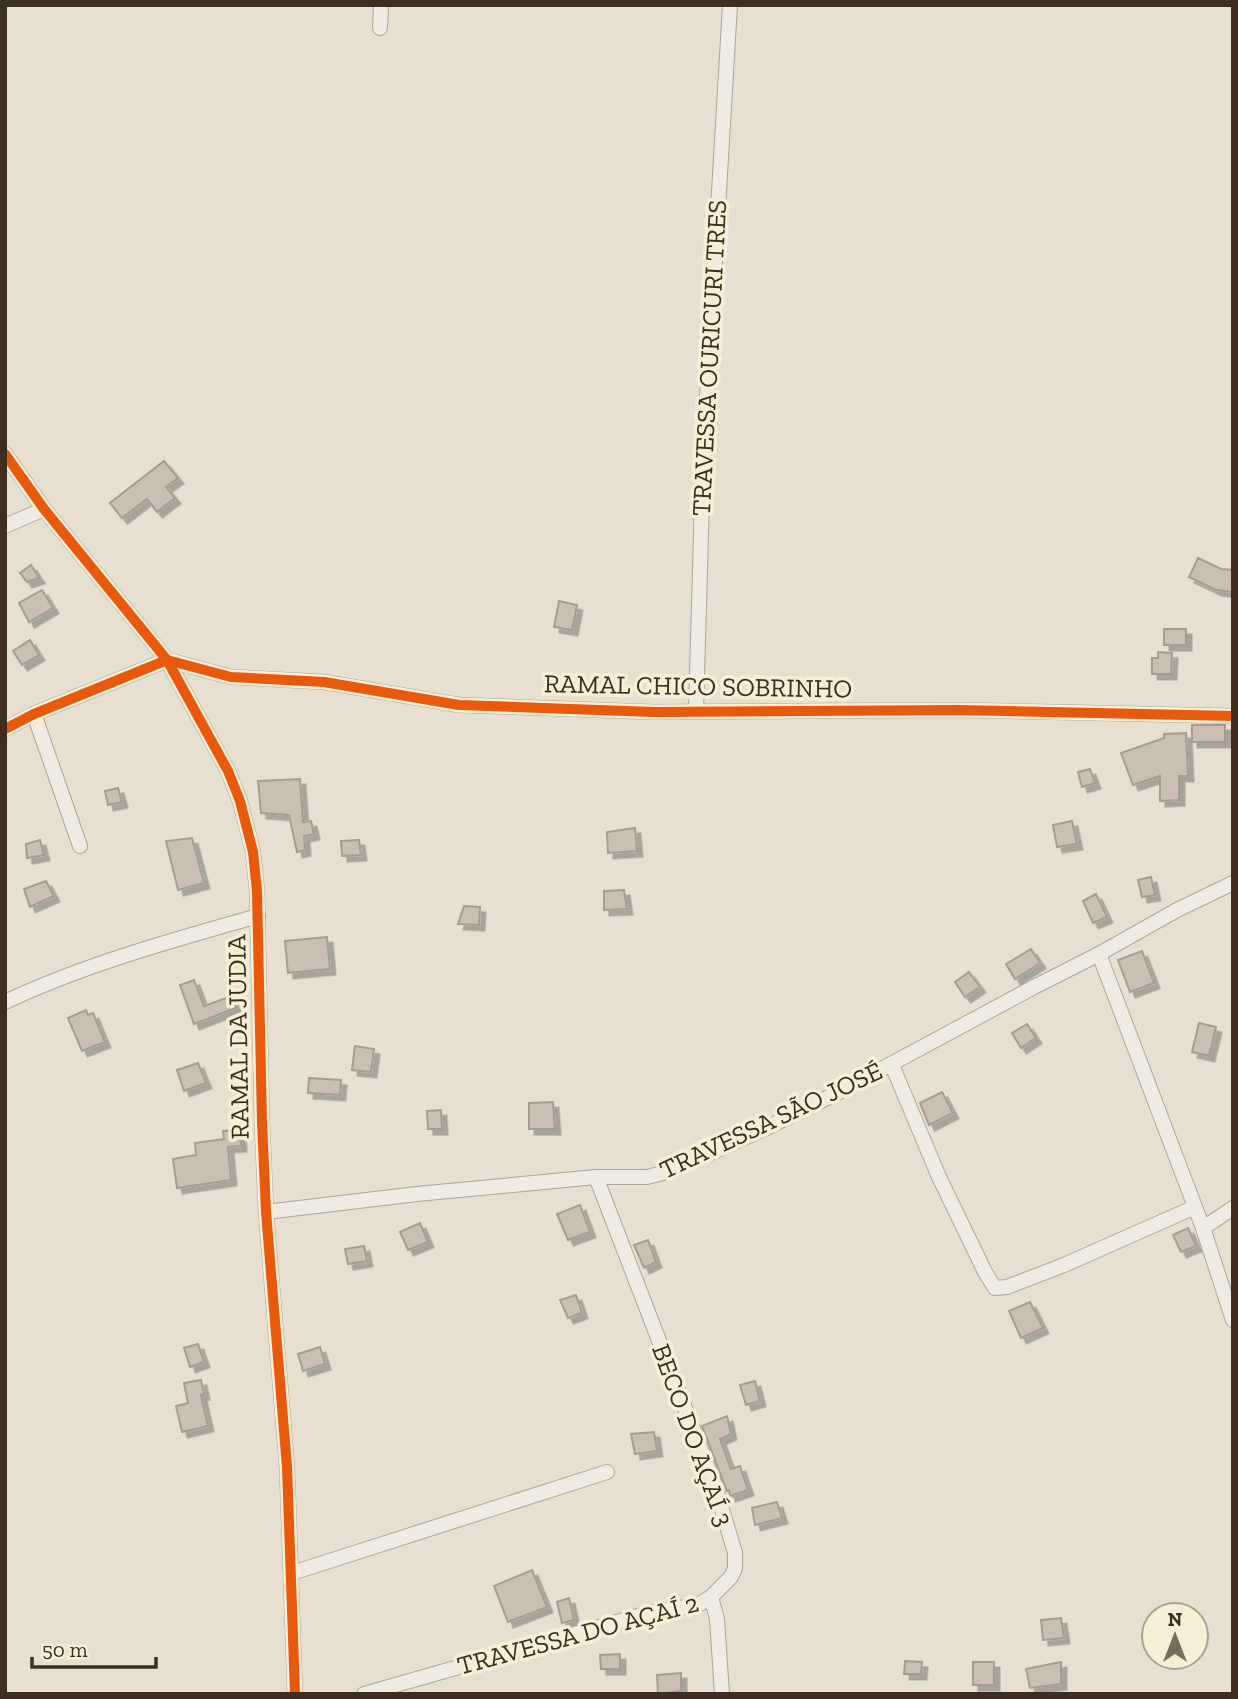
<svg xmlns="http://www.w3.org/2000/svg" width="1238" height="1699" viewBox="0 0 1238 1699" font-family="'Zilla Slab',serif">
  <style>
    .building { fill: #cbbfb2; stroke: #a89c90; stroke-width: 2; filter: url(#shadow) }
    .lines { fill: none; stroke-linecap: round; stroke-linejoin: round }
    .street-casing { stroke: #ada599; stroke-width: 16 }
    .street { stroke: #efebe3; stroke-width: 14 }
    .cycleway-casing { stroke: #f7eed8; stroke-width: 15 }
    .cycleway { stroke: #e8590c; stroke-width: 10 }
    .labels { text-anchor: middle; stroke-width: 7; stroke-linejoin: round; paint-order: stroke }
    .street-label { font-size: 26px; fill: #3d2e20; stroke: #f7eed8 }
  </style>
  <defs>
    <filter id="shadow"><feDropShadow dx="5.5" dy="5.5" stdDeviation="0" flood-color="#0004"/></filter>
  </defs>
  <rect width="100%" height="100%" fill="#e7e0d1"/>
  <!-- building -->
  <g class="building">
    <polygon points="164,461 178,478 166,487 175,498 157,512 147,499 122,518 110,503"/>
    <polygon points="1198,558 1221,569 1233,570 1233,592 1216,590 1189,577"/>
    <polygon points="31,565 39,578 27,582 20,573"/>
    <polygon points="42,590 53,608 29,622 19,603"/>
    <polygon points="559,601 577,605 572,630 554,627"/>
    <rect x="1164" y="629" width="22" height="16"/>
    <polygon points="30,640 39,655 22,665 13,651"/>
    <polygon points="1158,652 1172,653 1171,674 1152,674 1152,658 1158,658"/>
    <rect x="1192" y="725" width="33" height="17"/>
    <polygon points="1186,733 1188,776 1179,776 1179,800 1160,801 1160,776 1133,785 1121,753 1164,738 1164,734"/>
    <polygon points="1090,769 1095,783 1082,787 1078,772"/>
    <polygon points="300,779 303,822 311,821 314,834 304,836 305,850 297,852 289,815 261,813 258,781"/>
    <polygon points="118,788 122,802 108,805 105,791"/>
    <polygon points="1072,821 1077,844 1057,847 1053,825"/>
    <polygon points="635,828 637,851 608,853 607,832"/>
    <polygon points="192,838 204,883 178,890 166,841"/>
    <polygon points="40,840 44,855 27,858 26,844"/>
    <polygon points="359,840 361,855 342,856 341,841"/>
    <polygon points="1151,877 1155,895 1142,897 1138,880"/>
    <polygon points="46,881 54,896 30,907 24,889"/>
    <polygon points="624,890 627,909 604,910 604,891"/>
    <polygon points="1096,894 1107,917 1093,923 1083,901"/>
    <polygon points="464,906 480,907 479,925 458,924"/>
    <polygon points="327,937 330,969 288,973 285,941"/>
    <polygon points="1031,949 1040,963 1015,979 1006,964"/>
    <polygon points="1142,951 1154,983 1130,992 1118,960"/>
    <polygon points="969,972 980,987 965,997 955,982"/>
    <polygon points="194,980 204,1006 232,996 236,1008 194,1024 180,985"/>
    <polygon points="86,1010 88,1015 93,1013 105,1042 82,1051 68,1018"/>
    <polygon points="1199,1023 1216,1027 1209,1056 1192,1052"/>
    <polygon points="1027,1024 1036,1038 1021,1048 1012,1033"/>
    <polygon points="355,1046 374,1049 371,1072 352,1070"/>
    <polygon points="198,1063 206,1083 184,1091 177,1070"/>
    <polygon points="309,1078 341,1080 340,1095 308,1093"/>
    <polygon points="942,1092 953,1113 929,1125 920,1103"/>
    <polygon points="553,1102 555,1129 529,1129 529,1103"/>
    <polygon points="441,1110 442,1129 428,1129 427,1111"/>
    <polygon points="240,1130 241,1146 228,1147 231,1180 177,1188 173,1159 196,1155 195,1143 224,1139 223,1131"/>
    <polygon points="580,1205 590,1232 568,1240 557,1214"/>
    <polygon points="420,1223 428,1242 408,1250 400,1232"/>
    <polygon points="1188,1228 1196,1246 1181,1252 1173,1235"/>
    <polygon points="648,1240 656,1262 644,1268 634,1245"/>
    <polygon points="364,1246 367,1261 348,1264 345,1249"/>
    <polygon points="576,1295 582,1313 568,1318 560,1300"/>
    <polygon points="1030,1302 1043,1328 1021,1338 1009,1311"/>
    <polygon points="198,1344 204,1362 190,1367 184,1348"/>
    <polygon points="320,1347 325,1364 303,1371 298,1354"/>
    <polygon points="201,1380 204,1394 201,1395 208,1426 182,1432 176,1406 188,1403 184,1383"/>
    <polygon points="755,1381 760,1401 746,1405 740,1385"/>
    <polygon points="727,1416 731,1434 720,1439 731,1469 740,1466 748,1490 730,1496 729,1490 727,1491 702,1426"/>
    <polygon points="654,1432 657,1451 635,1454 631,1434"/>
    <polygon points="777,1502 782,1518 755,1525 752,1508"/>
    <polygon points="532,1570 547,1607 508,1622 494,1586"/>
    <polygon points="569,1598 574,1620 562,1623 557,1602"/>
    <polygon points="1061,1618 1064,1638 1043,1640 1041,1620"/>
    <polygon points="620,1654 620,1669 601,1669 600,1655"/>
    <polygon points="905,1661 922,1662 921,1674 904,1674"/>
    <rect x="973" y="1662" width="21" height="23"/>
    <polygon points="1061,1662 1061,1684 1030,1688 1026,1669"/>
    <polygon points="681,1673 681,1691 658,1694 657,1675"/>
  </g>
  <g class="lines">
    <!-- street casing -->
    <g class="street-casing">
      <g id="street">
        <polyline points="380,28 381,5"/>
        <polyline points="5,454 44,509 167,660 228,771 240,801 253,852 257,891 262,1122 266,1212 287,1467 295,1694"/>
        <polyline points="5,526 44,509"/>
        <polyline points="696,711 703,464 730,5"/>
        <polyline points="34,714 80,846"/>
        <polyline points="5,729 34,714 167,660 231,677 324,682 459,705 654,712 958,710 1233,716"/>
        <polyline points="1099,954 1203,1228 1233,1320"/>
        <path d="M5,1002C86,964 173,940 258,916"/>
        <polyline points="892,1065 939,1177 985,1272 995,1288 1007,1287 1064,1265 1195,1207"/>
        <polyline points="596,1177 715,1486 735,1553 735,1568 731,1577 711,1597 717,1619 722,1694"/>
        <polyline points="266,1212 417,1194 596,1177 647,1177 671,1171 764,1129 839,1092 1034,987 1099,954 1177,910 1233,883"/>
        <polyline points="1203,1228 1233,1208"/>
        <polyline points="292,1573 607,1472"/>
        <polyline points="364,1694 648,1613 698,1605 711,1597"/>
      </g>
    </g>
    <!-- street -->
    <use href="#street" class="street"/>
    <!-- cycleway casing -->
    <g class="cycleway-casing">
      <g id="cycleway">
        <polyline points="5,454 44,509 167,660 228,771 240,801 253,852 257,891 262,1122 266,1212 287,1467 295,1694"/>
        <polyline points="5,729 34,714 167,660 231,677 324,682 459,705 654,712 958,710 1233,716"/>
      </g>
    </g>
    <!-- cycleway -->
    <use href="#cycleway" class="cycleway"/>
  </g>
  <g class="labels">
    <!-- street labels -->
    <g class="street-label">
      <text transform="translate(709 358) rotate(-87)" y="9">TRAVESSA OURICURI TRES</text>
      <text transform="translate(698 686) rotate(1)" y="9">RAMAL CHICO SOBRINHO</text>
      <text transform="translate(238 1037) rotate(-91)" y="9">RAMAL DA JUDIA</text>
      <text transform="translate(771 1120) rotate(-25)" y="9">TRAVESSA SÃO JOSÉ</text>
      <text transform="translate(693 1435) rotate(70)" y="9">BECO DO AÇAÍ 3</text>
      <text transform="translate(578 1634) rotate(-15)" y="9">TRAVESSA DO AÇAÍ 2</text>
    </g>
  </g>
  <!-- border -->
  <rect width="1238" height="1699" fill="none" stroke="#3d2e20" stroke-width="14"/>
  <!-- north arrow -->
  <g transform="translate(1175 1636)"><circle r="33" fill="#f7eed8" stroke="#ada18e" stroke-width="2"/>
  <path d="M0-5L12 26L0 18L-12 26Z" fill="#786c5e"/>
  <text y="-10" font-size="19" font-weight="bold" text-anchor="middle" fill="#3d2e20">N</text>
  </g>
  <!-- scale -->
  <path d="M32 1657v10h124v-10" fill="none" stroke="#3d2e20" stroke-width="3.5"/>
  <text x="42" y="1657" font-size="21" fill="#3d2e20" stroke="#f7eed8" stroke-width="5" paint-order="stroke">50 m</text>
</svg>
